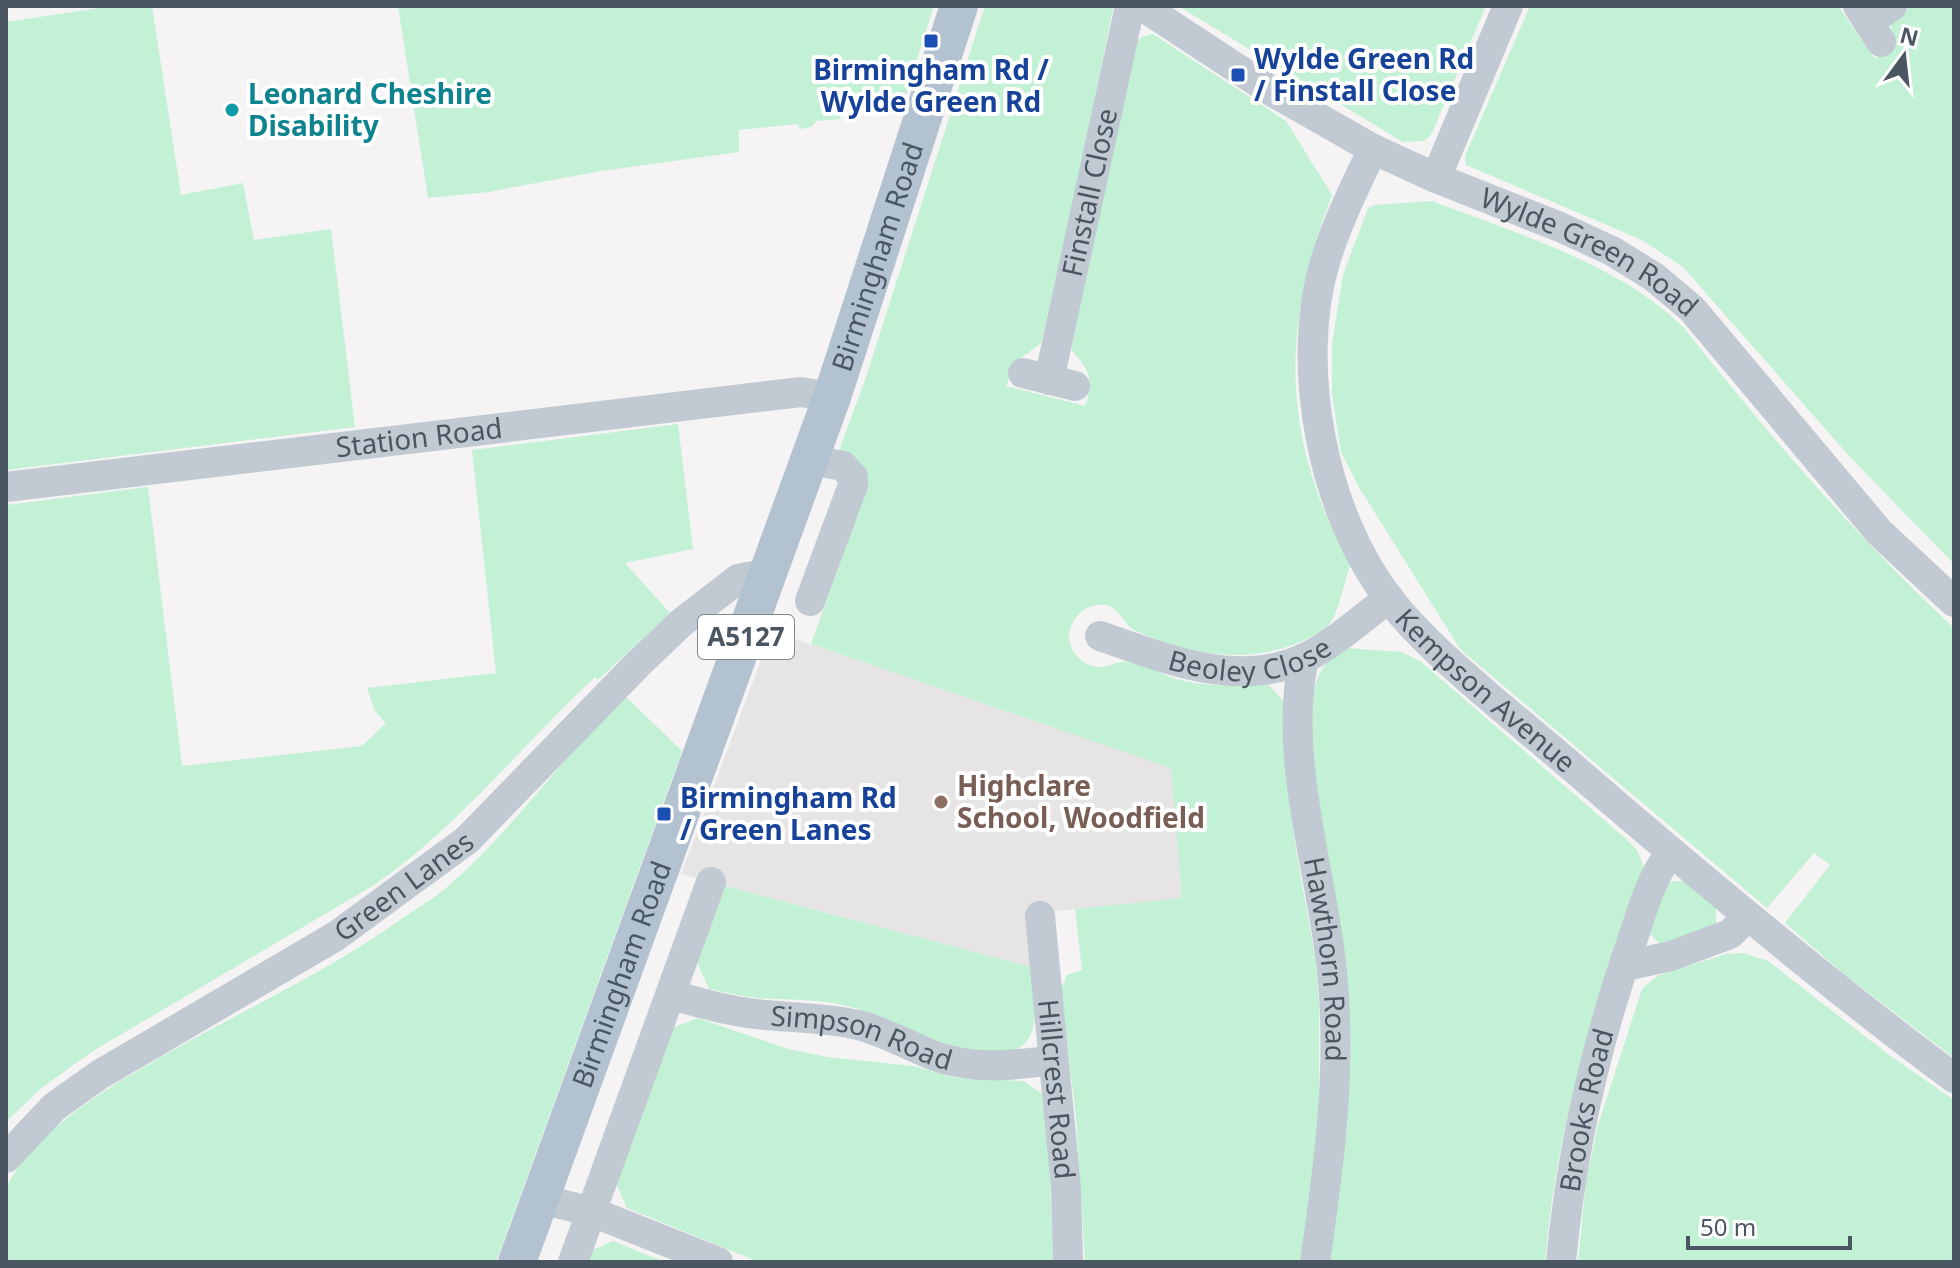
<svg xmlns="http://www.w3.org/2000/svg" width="1960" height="1268" viewBox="0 0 1960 1268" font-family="'Noto Sans',sans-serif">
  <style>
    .education { fill: #e6e4e5 }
    .green { fill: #c3f1d5 }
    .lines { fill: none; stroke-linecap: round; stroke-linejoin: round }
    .minor { stroke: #c1cad2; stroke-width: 30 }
    .major { stroke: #b3c2d1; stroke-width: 38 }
    .transit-dot { fill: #1a4fb4; stroke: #fff; stroke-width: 3 }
    .culture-dot { fill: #0f9aa8; stroke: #fff; stroke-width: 3 }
    .education-dot { fill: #8d6e63; stroke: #fff; stroke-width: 3 }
    .labels { text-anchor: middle; stroke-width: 8; stroke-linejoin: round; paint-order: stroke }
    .shield { fill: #fff; stroke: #808990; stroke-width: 2 }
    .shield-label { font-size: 26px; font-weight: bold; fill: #4a5661 }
    .transit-label { font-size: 28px; font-weight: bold; fill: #164399; stroke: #fff; text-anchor: start }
    .culture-label { font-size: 28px; font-weight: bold; fill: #0d838f; stroke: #fff; text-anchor: start }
    .street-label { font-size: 28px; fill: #4a5661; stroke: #fff }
    .education-label { font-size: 28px; font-weight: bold; fill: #785e54; stroke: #fff; text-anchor: start }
  </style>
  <rect width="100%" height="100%" fill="#f5f3f3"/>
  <!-- education -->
  <polygon class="education" points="772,631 1172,768 1182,899 1055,911 1055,916 1026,917 1031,967 681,874"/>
  <!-- green -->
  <g class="green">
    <polygon points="113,6 152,6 181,195 243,183 254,240 331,229 355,427 6,470 6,22"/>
    <polygon points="398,6 934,6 901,110 842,109 840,119 817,121 811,127 800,129 798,124 739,130 739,152 601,171 488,192 428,198"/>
    <path d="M985,6H1110L1113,8L1074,200L1041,343L1016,362L1006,386L1085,406C1095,379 1089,371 1071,349L1136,43L1141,37L1153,34L1286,121L1332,195C1280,330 1281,437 1350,565C1345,581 1339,610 1330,623C1325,632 1309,638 1300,642C1245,665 1189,655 1136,631C1120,624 1121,599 1092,606C1082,609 1075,617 1071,626C1063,646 1081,669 1102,667C1113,666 1119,660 1131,662C1148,665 1161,674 1176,679C1206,687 1236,686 1267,683L1285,703L1288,785L1296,850L1316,962L1319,1005V1120L1302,1262H1085L1076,1117L1062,997V987L1067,975L1082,970L1075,909L1182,898L1171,768L811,644L867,488L839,451L864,383Z"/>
    <polygon points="1178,6 1486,6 1431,135 1424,141 1403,142"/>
    <path d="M1530,6H1838L1875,59L1895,45C1877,0 1924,6 1954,6V564L1850,457L1683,267L1642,240L1466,165L1465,156Z"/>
    <path d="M1432,201C1515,233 1620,264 1684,328C1768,434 1855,536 1954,628V1058L1844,974L1785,923L1830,865L1814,853L1767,908L1460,649L1360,489L1341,452L1332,394V344L1343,275L1368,208L1374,205Z"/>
    <path d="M678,424L693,549L625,563L670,613L598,680L595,677C522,745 456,829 374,885L93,1051L40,1089L6,1122V505L148,487L182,766L362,746L386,723L375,711L367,688L496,673L472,450Z"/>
    <path d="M1346,648L1402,652L1420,661L1625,838L1637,850L1644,866C1597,993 1556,1126 1545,1262H1330L1318,803C1314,766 1301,700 1323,668C1328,659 1338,654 1346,648Z"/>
    <path d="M624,695L682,751L496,1262H6C6,1247 2,1194 8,1184C33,1137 90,1099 134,1073C224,1018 322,977 407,915C420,906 435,898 447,887C513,830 563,757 624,695Z"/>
    <polygon points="1672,881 1684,881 1716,906 1716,925 1668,946 1658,942 1650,934 1651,926 1667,884"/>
    <path d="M725,886L1031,967C1032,991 1044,1033 1019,1048C1005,1057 974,1050 959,1047C922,1039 891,1018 855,1008C824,999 790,1000 758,998C741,996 725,992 709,989L697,962Z"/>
    <polygon points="1743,953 1768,961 1889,1055 1954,1100 1954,1262 1578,1262 1586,1182 1598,1125 1642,989 1657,976 1726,954"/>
    <polygon points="698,1018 788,1049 827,1057 913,1066 957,1078 1024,1081 1042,1094 1050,1174 1053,1262 759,1262 627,1208 616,1183 672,1028"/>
    <polygon points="613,1241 665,1262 586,1262 590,1251"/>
  </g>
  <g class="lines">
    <!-- minor -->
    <g class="minor">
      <path id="s1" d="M1142,6L1273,92L1373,149L1436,178L1560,227L1612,251L1654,277L1692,309L1879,532L1954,602"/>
      <polyline points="1858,6 1881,42"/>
      <polyline points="1868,22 1892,6"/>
      <path id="s2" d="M1373,149C1355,186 1337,223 1325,262C1294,366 1323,515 1390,600C1420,638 1458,670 1495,702C1532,733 1570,765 1607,797C1720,894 1834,989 1954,1078"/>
      <polyline points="1436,178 1508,6"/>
      <polyline points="1023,373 1075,386"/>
      <path id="s3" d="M1049,380L1130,6"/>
      <polyline points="810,460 843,466 853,477 853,485 810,601"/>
      <path id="s4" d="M6,487L801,392L832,397"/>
      <path id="s5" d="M1100,636C1164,658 1236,689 1303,659C1333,645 1362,618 1389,598"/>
      <path id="s6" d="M1304,658C1282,756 1322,872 1332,971C1342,1069 1329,1166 1315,1262"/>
      <path id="s7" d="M1040,916L1066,1188L1068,1262"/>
      <polyline points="1625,960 1634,964 1671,956 1730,934 1748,916"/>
      <path id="s8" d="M671,995C702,1003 734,1013 766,1015C797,1018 827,1018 858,1025C883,1031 907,1045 932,1055C972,1070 1011,1066 1053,1060"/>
      <path id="s9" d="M6,1158L54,1107L99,1075L336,936L467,840L638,664L681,623L738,579L753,576L767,580"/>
      <polyline points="541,1199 592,1212 718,1262"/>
      <polyline points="573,1262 711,882"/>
      <path id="s10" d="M1561,1262C1571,1153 1596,1044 1632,941C1642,911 1651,877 1671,852"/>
    </g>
    <!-- major -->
    <path class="major" id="s11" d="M517,1262L832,397L959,6"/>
  </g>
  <!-- markers -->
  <g class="transit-dot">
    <rect x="923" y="33" width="16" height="16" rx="4"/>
    <rect x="1230" y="67" width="16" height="16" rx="4"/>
    <rect x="656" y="806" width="16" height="16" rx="4"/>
  </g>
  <circle class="culture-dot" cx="232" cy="110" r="8"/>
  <circle class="education-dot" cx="941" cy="802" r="8"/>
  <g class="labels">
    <!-- shield labels -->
    <rect class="shield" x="698" y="615" width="96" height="44" rx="6"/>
    <g class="shield-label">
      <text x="746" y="646">A5127</text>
    </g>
    <!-- transit labels -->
    <g class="transit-label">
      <text x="1254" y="69">Wylde Green Rd<tspan x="1254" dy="32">/ Finstall Close</tspan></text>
      <text x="931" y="80" text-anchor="middle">Birmingham Rd /<tspan x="931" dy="32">Wylde Green Rd</tspan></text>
      <text x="680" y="808">Birmingham Rd<tspan x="680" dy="32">/ Green Lanes</tspan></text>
    </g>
    <!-- culture labels -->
    <g class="culture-label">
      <text x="248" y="104">Leonard Cheshire<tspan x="248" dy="32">Disability</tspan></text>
    </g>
    <!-- street labels -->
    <g class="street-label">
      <text dy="10" stroke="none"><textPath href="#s3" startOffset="192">Finstall Close</textPath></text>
      <text dy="10" stroke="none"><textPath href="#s11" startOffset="1068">Birmingham Road</textPath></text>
      <text dy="10" stroke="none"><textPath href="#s1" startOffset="512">Wylde Green Road</textPath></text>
      <text dy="10" stroke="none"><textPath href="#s4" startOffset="416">Station Road</textPath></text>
      <text dy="10" stroke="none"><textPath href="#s5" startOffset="156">Beoley Close</textPath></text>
      <text dy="10" stroke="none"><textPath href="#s2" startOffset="610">Kempson Avenue</textPath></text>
      <text dy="10" stroke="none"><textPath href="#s9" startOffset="484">Green Lanes</textPath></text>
      <text dy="10" stroke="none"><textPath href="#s6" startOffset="304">Hawthorn Road</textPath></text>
      <text dy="10" stroke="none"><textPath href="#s11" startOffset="306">Birmingham Road</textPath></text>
      <text dy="10" stroke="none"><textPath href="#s8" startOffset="196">Simpson Road</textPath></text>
      <text dy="10" stroke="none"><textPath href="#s7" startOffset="174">Hillcrest Road</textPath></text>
      <text dy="10" stroke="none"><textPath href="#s10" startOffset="154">Brooks Road</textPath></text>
    </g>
    <!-- education labels -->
    <g class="education-label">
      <text x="957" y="796">Highclare<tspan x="957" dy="32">School, Woodfield</tspan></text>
    </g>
  </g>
  <!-- border -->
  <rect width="1960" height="1268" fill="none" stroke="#4a5661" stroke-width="16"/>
  <!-- north arrow -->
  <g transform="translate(1904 56) rotate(15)" stroke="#ffffff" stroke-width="6" paint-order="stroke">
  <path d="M0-6L14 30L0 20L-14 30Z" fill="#4a5661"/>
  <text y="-12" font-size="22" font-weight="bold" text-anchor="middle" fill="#4a5661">N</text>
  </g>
  <!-- scale -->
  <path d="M1688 1236v12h162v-12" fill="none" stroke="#4a5661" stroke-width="4"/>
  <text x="1700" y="1236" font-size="24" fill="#4a5661" stroke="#ffffff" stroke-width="6" paint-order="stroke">50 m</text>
</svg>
